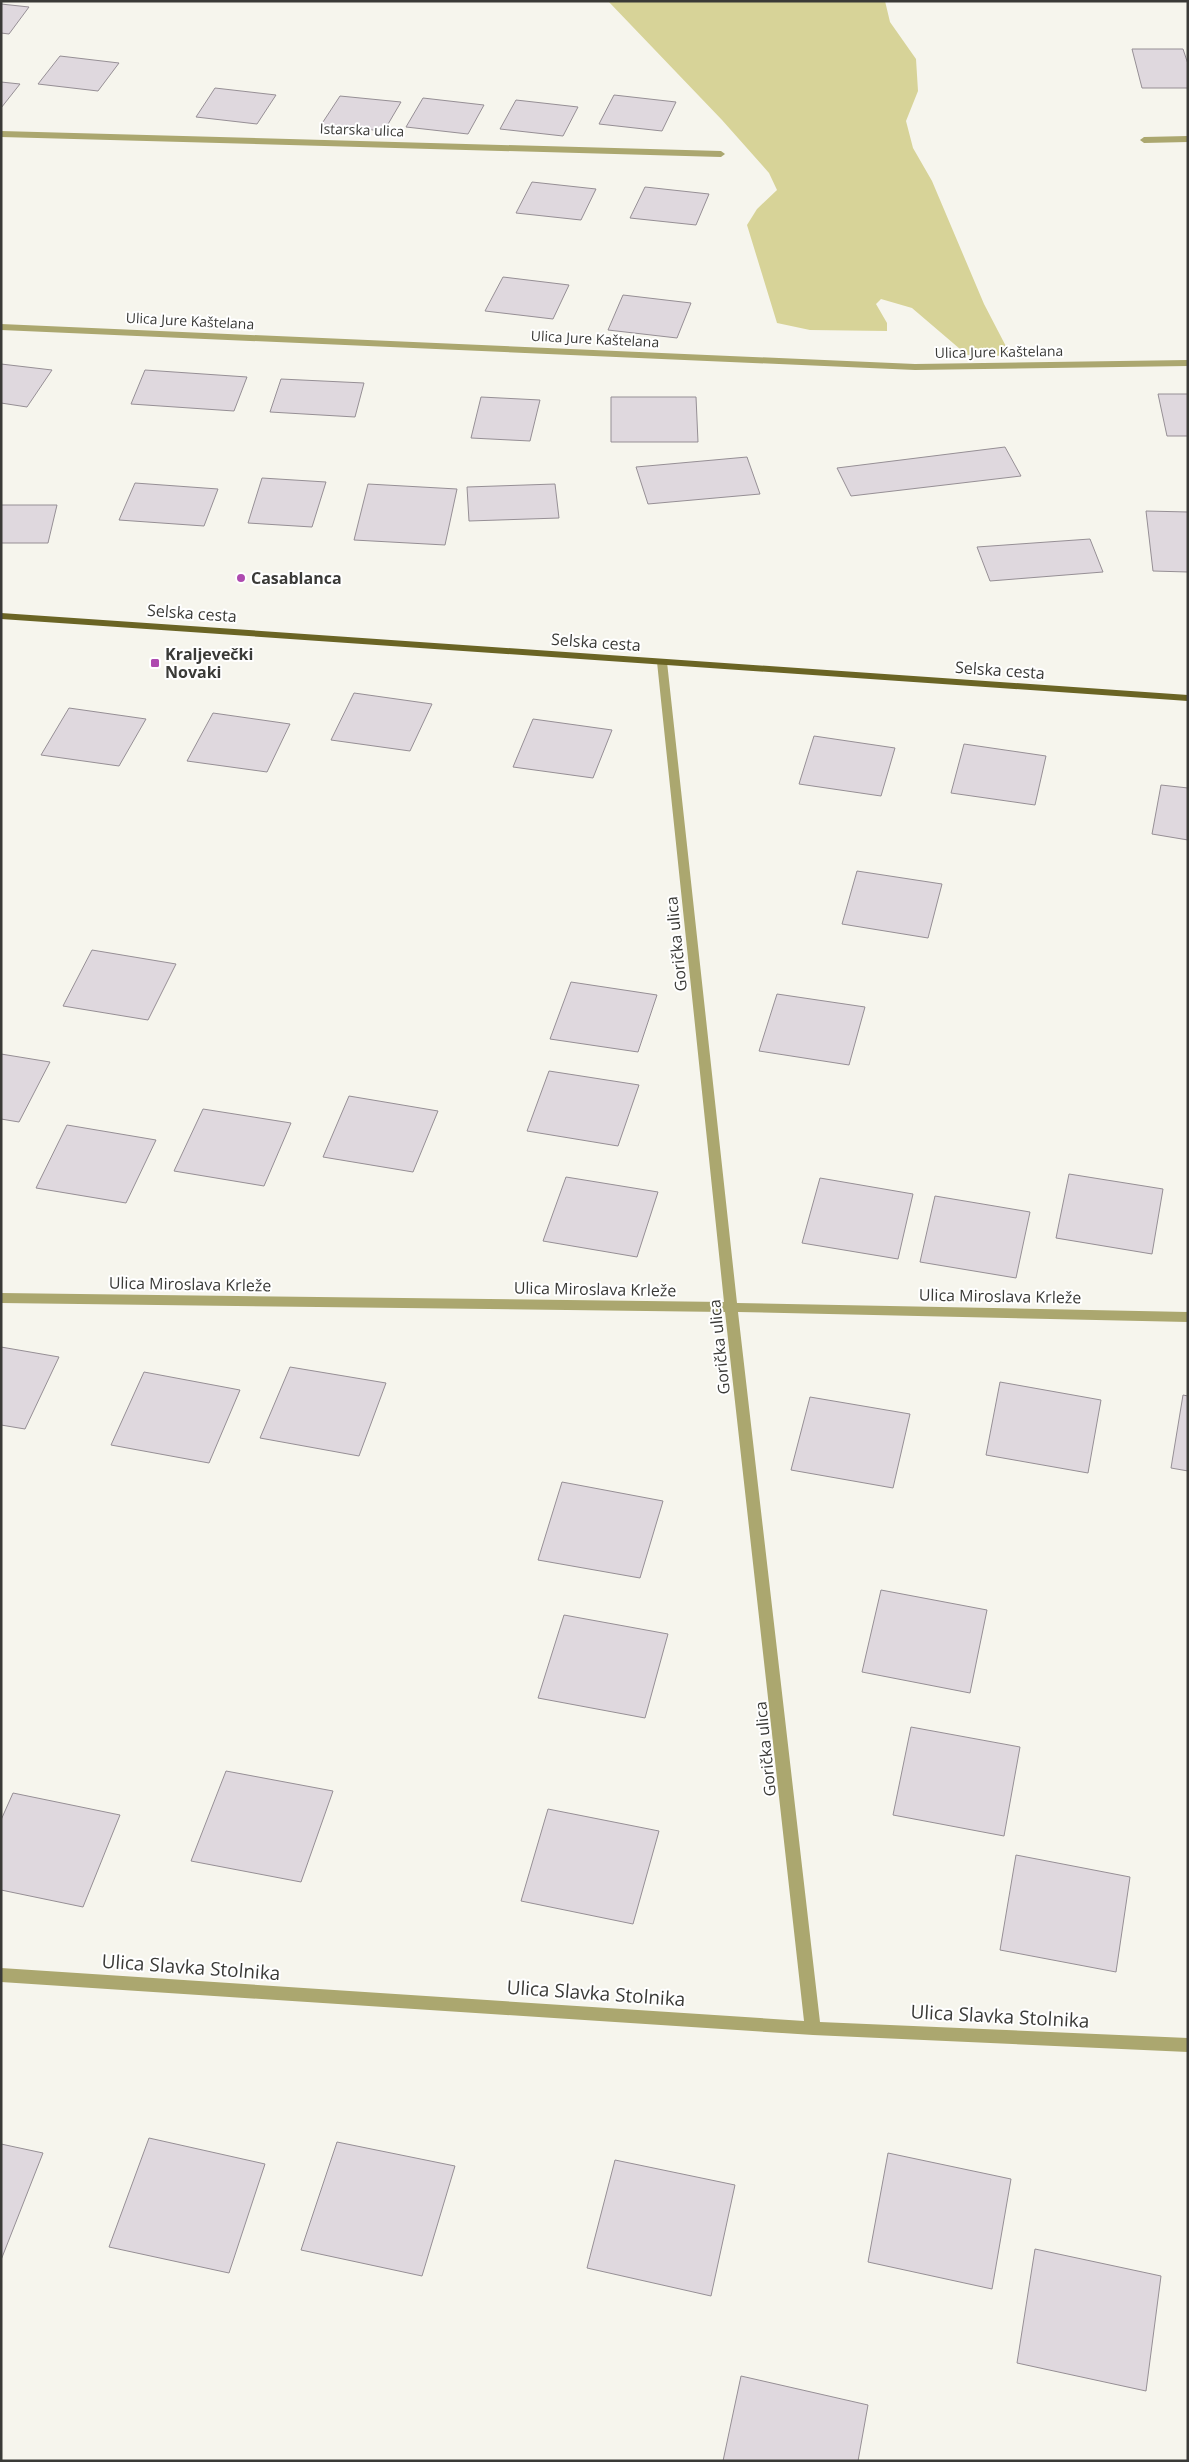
<svg xmlns="http://www.w3.org/2000/svg" width="1189" height="2462" viewBox="0 0 1189 2462" font-family="'Open Sans',sans-serif">
  <style>
    .green { fill: #d7d398 }
    .building { fill: #dfd8de; stroke: #968f95 }
    .lines { fill: none; stroke-linecap: round; stroke-linejoin: round }
    .minor { fill: #aba76f; fill-rule: evenodd }
    .major { fill: #6a6424; fill-rule: evenodd }
    .poi-dot { fill: #ae4aaf; stroke: #fff; stroke-width: 2 }
    .labels { text-anchor: middle; stroke-width: 4; stroke-linejoin: round; paint-order: stroke }
    .far-street-label { font-size: 14px; fill: #3a3a37; stroke: #fff }
    .poi-label { font-size: 16px; font-weight: bold; fill: #3a3a37; stroke: #fff; text-anchor: start }
    .street-label { font-size: 16px; fill: #3a3a37; stroke: #fff }
    .near-street-label { font-size: 19px; fill: #3a3a37; stroke: #fff }
  </style>
  <rect width="100%" height="100%" fill="#f6f5ed"/>
  <!-- green -->
  <polygon class="green" points="608,1 885,1 890,22 916,59 918,91 906,121 913,148 932,181 984,304 1011,356 967,355 912,308 881,299 876,304 887,323 887,331 810,330 777,323 747,225 757,209 777,190 769,173 722,120"/>
  <!-- building -->
  <g class="building">
    <polygon points="1,4 29,7 9,34 1,33"/>
    <polygon points="1132,49 1183,49 1188,64 1188,88 1142,88"/>
    <polygon points="60,56 119,63 98,91 38,84"/>
    <polygon points="1,82 20,84 1,108"/>
    <polygon points="215,88 276,95 257,124 196,117"/>
    <polygon points="614,95 676,102 662,131 599,124"/>
    <polygon points="340,96 401,102 384,131 321,125"/>
    <polygon points="423,98 484,105 468,134 406,127"/>
    <polygon points="516,100 578,107 563,136 500,129"/>
    <polygon points="532,182 596,189 581,220 516,213"/>
    <polygon points="645,187 709,194 696,225 630,218"/>
    <polygon points="503,277 569,285 553,319 485,311"/>
    <polygon points="623,295 691,303 677,338 608,330"/>
    <polygon points="1,364 52,370 27,407 1,403"/>
    <polygon points="145,370 247,377 234,411 131,404"/>
    <polygon points="281,379 364,383 355,417 270,412"/>
    <polygon points="1158,394 1188,394 1188,436 1167,436"/>
    <polygon points="481,397 540,400 530,441 471,438"/>
    <polygon points="611,397 696,397 698,442 611,442"/>
    <polygon points="1005,447 1021,476 851,496 837,468"/>
    <polygon points="747,457 760,494 648,504 636,467"/>
    <polygon points="262,478 326,482 312,527 248,523"/>
    <polygon points="135,483 218,489 204,526 119,520"/>
    <polygon points="368,484 457,489 445,545 354,540"/>
    <polygon points="555,484 559,518 469,521 467,487"/>
    <polygon points="1,505 57,505 48,543 1,543"/>
    <polygon points="1146,511 1188,512 1188,572 1153,571"/>
    <polygon points="1090,539 1103,572 990,581 977,547"/>
    <polygon points="354,693 432,704 410,751 331,740"/>
    <polygon points="69,708 146,719 119,766 41,755"/>
    <polygon points="213,713 290,724 267,772 187,761"/>
    <polygon points="533,719 612,730 593,778 513,767"/>
    <polygon points="814,736 895,748 881,796 799,784"/>
    <polygon points="964,744 1046,756 1035,805 951,793"/>
    <polygon points="1161,785 1188,788 1188,840 1152,834"/>
    <polygon points="857,871 942,884 928,938 842,924"/>
    <polygon points="92,950 176,964 148,1020 63,1006"/>
    <polygon points="571,982 657,995 638,1052 550,1039"/>
    <polygon points="777,994 865,1007 849,1065 759,1051"/>
    <polygon points="1,1054 50,1062 19,1122 1,1119"/>
    <polygon points="549,1071 639,1085 618,1146 527,1131"/>
    <polygon points="349,1096 438,1111 413,1172 323,1157"/>
    <polygon points="203,1109 291,1123 264,1186 174,1171"/>
    <polygon points="67,1125 156,1140 126,1203 36,1188"/>
    <polygon points="1069,1174 1163,1189 1152,1254 1056,1238"/>
    <polygon points="566,1177 658,1192 637,1257 543,1241"/>
    <polygon points="820,1178 913,1194 898,1259 802,1243"/>
    <polygon points="935,1196 1030,1212 1016,1278 920,1262"/>
    <polygon points="1,1347 59,1357 25,1429 1,1425"/>
    <polygon points="290,1367 386,1383 359,1456 260,1438"/>
    <polygon points="144,1372 240,1390 209,1463 111,1445"/>
    <polygon points="1000,1382 1101,1400 1088,1473 986,1455"/>
    <polygon points="1183,1395 1188,1396 1188,1471 1171,1468"/>
    <polygon points="810,1397 910,1414 893,1488 791,1470"/>
    <polygon points="562,1482 663,1501 640,1578 538,1560"/>
    <polygon points="881,1590 987,1610 970,1693 862,1672"/>
    <polygon points="564,1615 668,1634 645,1718 538,1698"/>
    <polygon points="911,1727 1020,1747 1004,1836 893,1815"/>
    <polygon points="226,1771 333,1791 301,1882 191,1861"/>
    <polygon points="13,1793 120,1815 83,1907 1,1890 1,1820"/>
    <polygon points="548,1809 659,1831 633,1924 521,1901"/>
    <polygon points="1016,1855 1130,1877 1116,1972 1000,1950"/>
    <polygon points="149,2138 265,2164 229,2273 109,2247"/>
    <polygon points="337,2142 455,2166 422,2276 301,2250"/>
    <polygon points="1,2144 43,2153 1,2260"/>
    <polygon points="888,2153 1011,2179 992,2289 868,2262"/>
    <polygon points="615,2160 735,2185 711,2296 587,2268"/>
    <polygon points="1035,2249 1161,2276 1146,2391 1017,2363"/>
    <polygon points="741,2376 868,2405 858,2461 723,2461"/>
  </g>
  <g class="lines">
    <!-- minor -->
    <g class="minor">
      <polygon points="1,131 721,151 725,154 721,157 1,137"/>
      <polygon points="1188,136 1188,142 1144,143 1140,140 1144,137"/>
      <polygon points="1,324 915,364 1188,360 1188,366 915,370 1,330"/>
      <polygon points="662,659 667,662 737,1303 1188,1312 1188,1322 738,1312 820,2022 1188,2038 1188,2052 813,2035 1,1982 1,1968 804,2021 725,1312 1,1303 1,1293 724,1302 657,662"/>
    </g>
    <!-- major -->
    <polygon class="major" points="1,613 1188,695 1188,701 1,619"/>
  </g>
  <!-- markers -->
  <g class="poi-dot">
    <circle cx="241" cy="578" r="5"/>
    <rect x="150" y="658" width="10" height="10" rx="2.5"/>
  </g>
  <g class="labels">
    <!-- far-street labels -->
    <g class="far-street-label">
      <text transform="translate(362 130) rotate(2)" y="5">Istarska ulica</text>
      <text transform="translate(190 321) rotate(3)" y="5">Ulica Jure Kaštelana</text>
      <text transform="translate(595 339) rotate(3)" y="5">Ulica Jure Kaštelana</text>
      <text transform="translate(999 352) rotate(-1)" y="5">Ulica Jure Kaštelana</text>
    </g>
    <!-- poi labels -->
    <g class="poi-label">
      <text x="251" y="584">Casablanca</text>
      <text x="165" y="660">Kraljevečki<tspan x="165" dy="18">Novaki</tspan></text>
    </g>
    <!-- street labels -->
    <g class="street-label">
      <text transform="translate(192 613) rotate(4)" y="6">Selska cesta</text>
      <text transform="translate(596 642) rotate(4)" y="6">Selska cesta</text>
      <text transform="translate(1000 670) rotate(4)" y="6">Selska cesta</text>
      <text transform="translate(676 944) rotate(-96)" y="6">Gorička ulica</text>
      <text transform="translate(190 1284) rotate(1)" y="6">Ulica Miroslava Krleže</text>
      <text transform="translate(595 1289) rotate(1)" y="6">Ulica Miroslava Krleže</text>
      <text transform="translate(1000 1296) rotate(1)" y="6">Ulica Miroslava Krleže</text>
      <text transform="translate(719 1347) rotate(-96)" y="6">Gorička ulica</text>
      <text transform="translate(765 1749) rotate(-96)" y="6">Gorička ulica</text>
    </g>
    <!-- near-street labels -->
    <g class="near-street-label">
      <text transform="translate(191 1967) rotate(4)" y="7">Ulica Slavka Stolnika</text>
      <text transform="translate(596 1993) rotate(4)" y="7">Ulica Slavka Stolnika</text>
      <text transform="translate(1000 2016) rotate(3)" y="7">Ulica Slavka Stolnika</text>
    </g>
  </g>
  <!-- border -->
  <rect width="1189" height="2462" fill="none" stroke="#3a3a37" stroke-width="5"/>
</svg>
